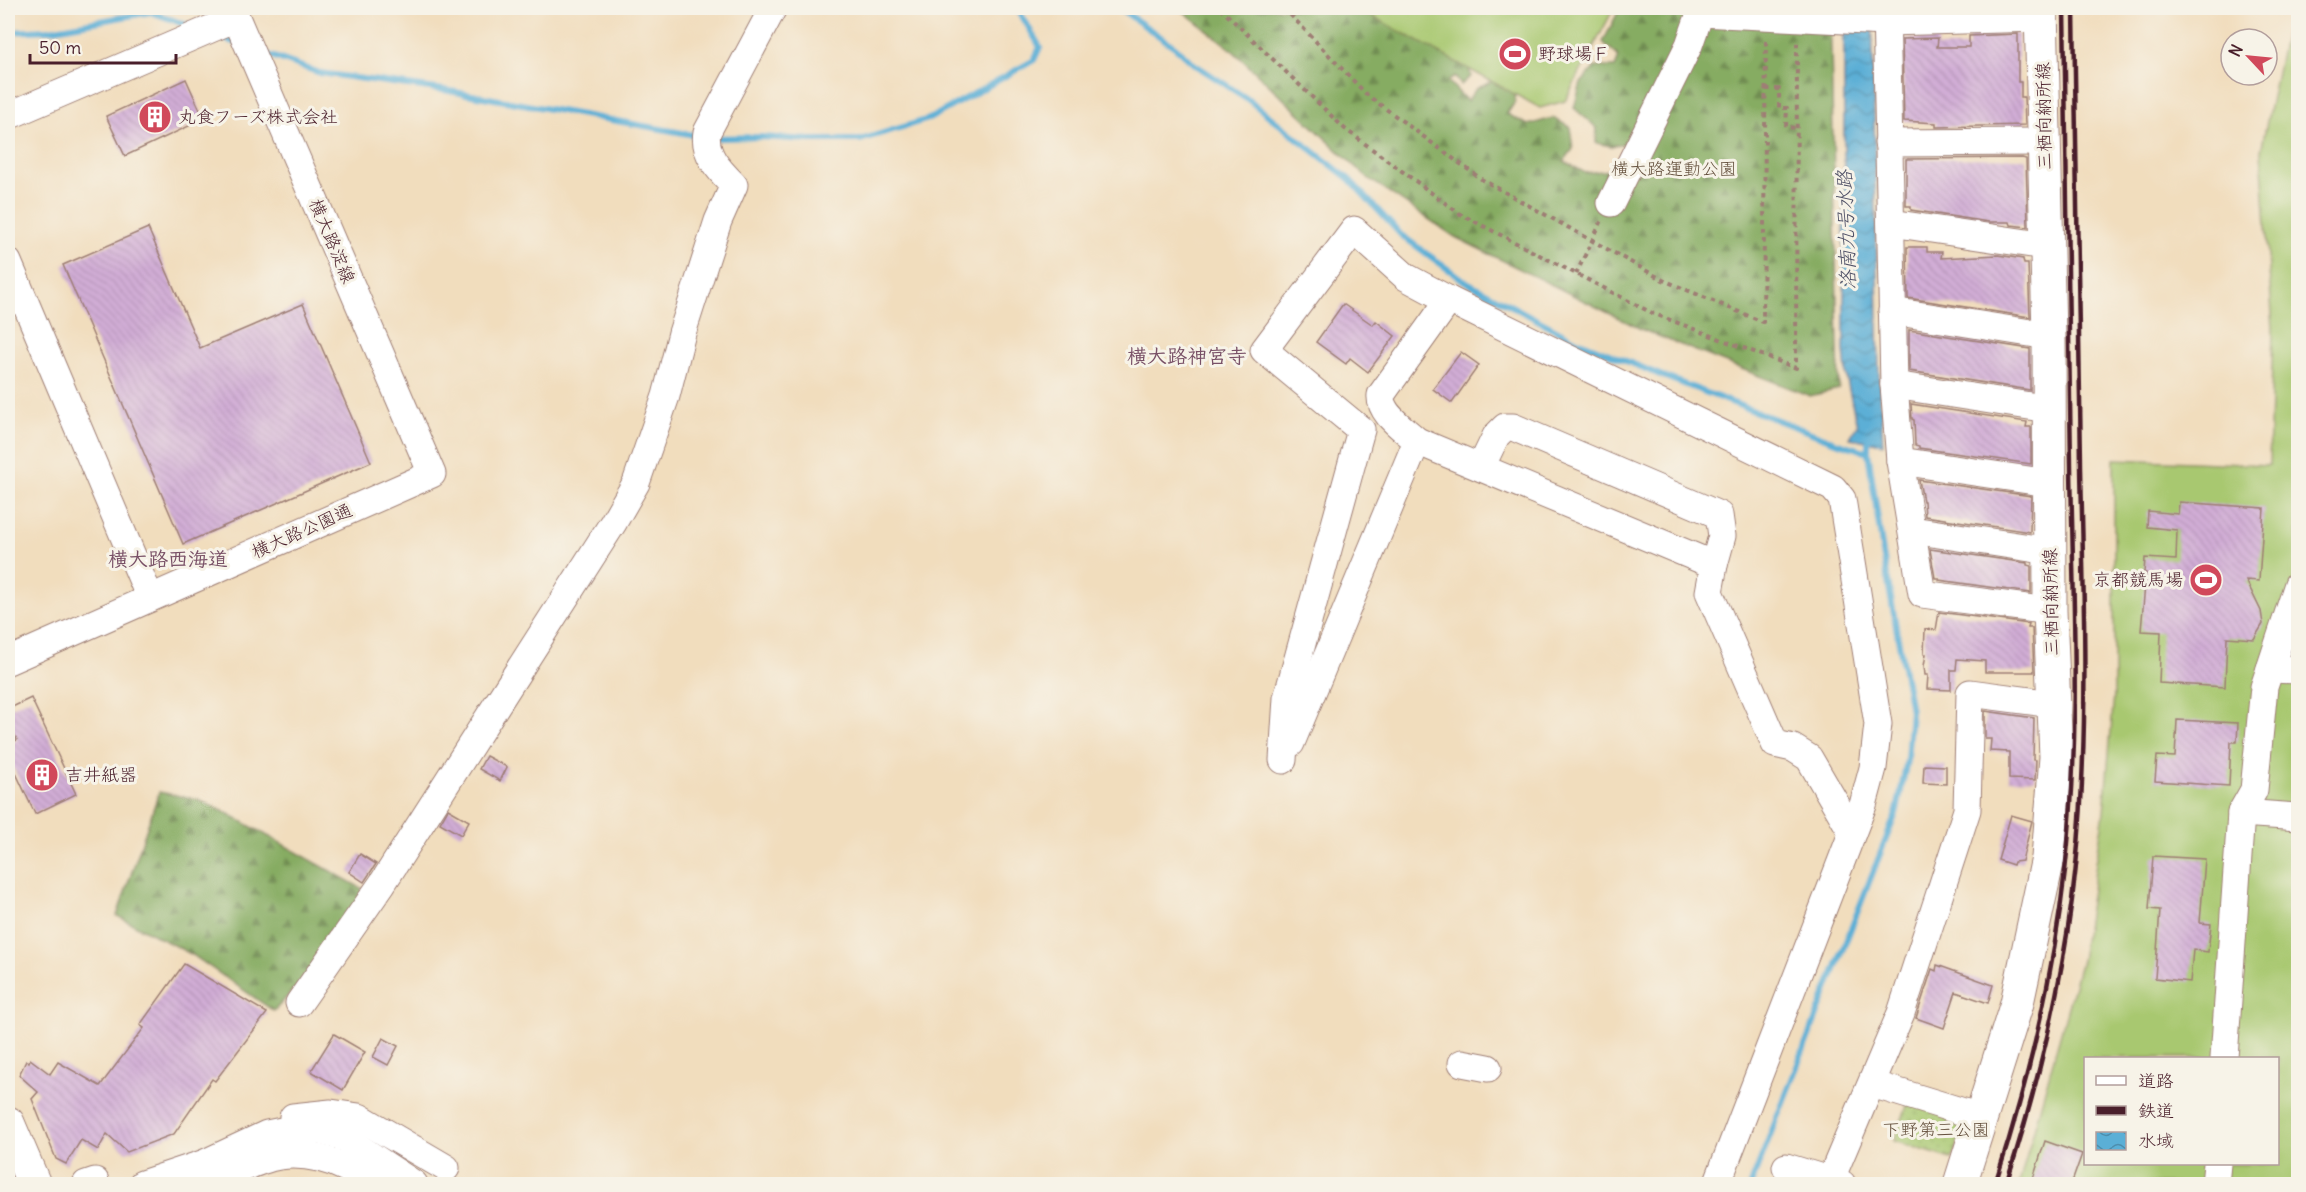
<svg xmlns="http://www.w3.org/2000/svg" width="2306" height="1192" viewBox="0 0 2306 1192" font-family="Delius,'Klee One',sans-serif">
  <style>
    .grass { fill: url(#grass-dots); stroke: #79744d; stroke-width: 1.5 }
    .forest { fill: url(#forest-firs); stroke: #686646; stroke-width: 1.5 }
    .garden { fill: #a8c86f; stroke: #79744d; stroke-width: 1.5; fill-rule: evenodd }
    .water { fill: url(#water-waves); stroke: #526780; stroke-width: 1.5 }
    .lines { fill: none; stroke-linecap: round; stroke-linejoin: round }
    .stream { stroke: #5bafd6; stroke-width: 6 }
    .building { fill: url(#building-back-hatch) }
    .minor-casing { stroke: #9e7e74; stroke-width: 29 }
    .major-casing { stroke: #9e7e74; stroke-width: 35 }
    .path { stroke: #9e7e74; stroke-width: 4; stroke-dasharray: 4.5 4.5; stroke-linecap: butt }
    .minor { stroke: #fff; stroke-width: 27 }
    .major { stroke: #fff; stroke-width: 33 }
    .rail { stroke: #4a1f2b; stroke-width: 4.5 }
    .labels { text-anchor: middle; stroke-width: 6; stroke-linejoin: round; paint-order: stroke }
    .poi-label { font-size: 18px; fill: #4a1f2b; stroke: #f7f3e8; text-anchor: start }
    .street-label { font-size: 18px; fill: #4a1f2b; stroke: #f7f3e8 }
    .park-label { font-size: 18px; fill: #66523f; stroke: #f7f3e8 }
    .water-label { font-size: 20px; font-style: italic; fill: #505167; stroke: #f7f3e8 }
    .neighbourhood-label { font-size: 20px; font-weight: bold; fill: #795167; stroke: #f7f3e8 }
  </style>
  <defs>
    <pattern id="grass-dots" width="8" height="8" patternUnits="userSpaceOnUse" patternTransform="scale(1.5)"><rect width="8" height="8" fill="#a8c86f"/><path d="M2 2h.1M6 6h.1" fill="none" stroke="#92ab60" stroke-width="1.8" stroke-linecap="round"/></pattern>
    <pattern id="forest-firs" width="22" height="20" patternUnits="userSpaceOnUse" patternTransform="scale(1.5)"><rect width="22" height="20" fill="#86ac62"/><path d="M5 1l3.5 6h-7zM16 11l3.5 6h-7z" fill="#708b51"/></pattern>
    <pattern id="water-waves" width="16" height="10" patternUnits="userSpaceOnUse" patternTransform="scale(1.5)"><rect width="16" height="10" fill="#5bafd6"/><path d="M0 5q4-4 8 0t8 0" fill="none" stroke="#4d8eae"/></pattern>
    <pattern id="building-back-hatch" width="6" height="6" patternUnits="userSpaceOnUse" patternTransform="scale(1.5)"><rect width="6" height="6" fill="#d1add6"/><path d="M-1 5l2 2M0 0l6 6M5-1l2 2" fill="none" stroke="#b594b8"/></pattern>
  </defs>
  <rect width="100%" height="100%" fill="#f7f3e8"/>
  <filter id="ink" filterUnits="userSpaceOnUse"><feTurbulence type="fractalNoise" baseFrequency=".0167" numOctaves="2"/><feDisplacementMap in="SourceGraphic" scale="12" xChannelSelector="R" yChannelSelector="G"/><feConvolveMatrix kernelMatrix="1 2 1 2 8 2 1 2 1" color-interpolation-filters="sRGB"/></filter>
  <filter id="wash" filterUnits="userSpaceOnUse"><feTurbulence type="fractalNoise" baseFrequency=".008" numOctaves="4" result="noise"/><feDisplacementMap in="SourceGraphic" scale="24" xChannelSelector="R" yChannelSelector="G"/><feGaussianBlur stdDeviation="1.35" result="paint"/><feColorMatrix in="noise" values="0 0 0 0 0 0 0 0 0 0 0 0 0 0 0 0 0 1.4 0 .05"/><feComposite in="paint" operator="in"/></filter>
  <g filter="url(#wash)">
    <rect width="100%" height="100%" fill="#f1ddbd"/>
    <!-- grass -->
    <polygon class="grass" points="1910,1098 1967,1116 1952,1159 1894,1141"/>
    <!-- forest -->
    <g class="forest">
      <polygon points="1179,8 1371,8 1467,62 1471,76 1461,85 1455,77 1448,81 1467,101 1476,89 1501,77 1515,82 1515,102 1507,114 1528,125 1553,118 1570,127 1573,149 1564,161 1585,173 1610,170 1620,156 1626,143 1611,146 1596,143 1597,128 1574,108 1581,83 1595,67 1615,67 1619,57 1603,42 1620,8 1830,8 1839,389 1810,396 1643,330 1455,237 1365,176 1232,50"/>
      <polygon points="159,792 196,799 227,813 368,892 298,985 274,1011 191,954 117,916"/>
    </g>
    <!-- garden -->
    <g class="garden">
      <polygon points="1357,8 1614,8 1565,101 1540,108"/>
      <path d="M2290,8H2298V1184H2019L2081,960L2104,812L2114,695V459L2269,465L2273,329L2261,151ZM2086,1058H2278V1164H2086Z"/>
    </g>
    <!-- water -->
    <polygon class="water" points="1844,8 1872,8 1879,379 1883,444 1850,438 1857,425 1847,381 1844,351"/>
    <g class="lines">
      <!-- stream -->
      <g class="stream">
        <polyline points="1119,8 1175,47 1194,64 1246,98 1349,179 1401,235 1463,280 1575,340 1660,375 1835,442 1868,452"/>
        <polyline points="8,32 49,30 151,12 192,27"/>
        <polyline points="215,36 240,44"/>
        <polyline points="260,52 320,73 444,90 700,136"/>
        <polyline points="713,138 761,137 810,140 860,140 929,119 1034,60 1040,47 1019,11 1024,8"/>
        <polyline points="1751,1184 1897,811 1907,760 1911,711 1883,553 1868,452 1868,434"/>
      </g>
    </g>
    <g id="blocks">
      <!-- building -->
      <g class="building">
        <polygon points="2018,34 2018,82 2021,82 2021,97 2024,97 2025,125 1936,127 1936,123 1904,121 1902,39 1938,38 1937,47 1969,47 1969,36"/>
        <polygon points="186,79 204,119 125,156 106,116"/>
        <polygon points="2022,158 2026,159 2028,227 2011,225 2010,222 1989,222 1911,210 1911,206 1906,206 1906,159"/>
        <polygon points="148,228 200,348 303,304 371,462 183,544 63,265"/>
        <polygon points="1907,247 1927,247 1927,252 1942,252 1941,258 1998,255 2023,259 2024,264 2028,264 2030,317 1908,298"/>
        <polygon points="1343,304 1373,325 1376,321 1395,336 1368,372 1350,358 1346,364 1316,342"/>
        <polygon points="1909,330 2030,349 2030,390 1909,371"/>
        <polygon points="1461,352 1479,365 1452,403 1433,389"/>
        <polygon points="1911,404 2027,422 2026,427 2031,427 2031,464 1919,448 1919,446 1915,445 1914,420 1912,419"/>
        <polygon points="1919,480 2031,496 2030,532 1925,516 1924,501 1923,501"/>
        <polygon points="2179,502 2264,508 2259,581 2246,580 2261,611 2263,624 2254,639 2227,637 2225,687 2159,683 2161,632 2141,631 2146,573 2144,573 2145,558 2176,560 2177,530 2147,527 2148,511 2178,514"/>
        <polygon points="1930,549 2027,563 2027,565 2031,566 2031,593 1939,580 1939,578 1935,578"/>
        <polygon points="1939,612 2029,624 2028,628 2032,628 2034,672 1985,672 1985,661 1957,659 1956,670 1951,670 1951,690 1927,689 1928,675 1925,675 1924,666 1926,654 1924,654 1925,629 1936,630"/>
        <polygon points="31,698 76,794 35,814 8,756 8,745 17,740 8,720 8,709"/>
        <polygon points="1985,711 2034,718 2033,760 2036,760 2035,780 2009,779 2009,752 1990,751 1991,739 1985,739"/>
        <polygon points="2177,720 2238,723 2237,742 2231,742 2229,786 2155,781 2157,756 2175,757"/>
        <polygon points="486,756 507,767 500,781 479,769"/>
        <polygon points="1924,765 1946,766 1946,784 1923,783"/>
        <polygon points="448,809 469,821 461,835 440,823"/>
        <polygon points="2011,815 2032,821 2022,861 2014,862 2013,865 1998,860"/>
        <polygon points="360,854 376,864 364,882 349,872"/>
        <polygon points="2153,856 2205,859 2200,923 2211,924 2208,952 2193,950 2190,982 2155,978 2160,910 2149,909"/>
        <polygon points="184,964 267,1013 215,1081 212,1079 174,1134 127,1152 107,1134 98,1150 81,1140 66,1164 56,1159 32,1099 38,1092 19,1075 26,1061 29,1062 30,1059 50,1074 58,1062 100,1086 144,1028 140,1025"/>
        <polygon points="1937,965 1993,985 1988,1003 1956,992 1944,1028 1916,1018 1932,969 1936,971"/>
        <polygon points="334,1034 365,1052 343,1090 311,1071"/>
        <polygon points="383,1038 398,1046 388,1065 373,1057"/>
        <polygon points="2045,1141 2082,1154 2071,1185 2031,1185"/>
      </g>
    </g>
  </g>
  <g filter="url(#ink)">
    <use href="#blocks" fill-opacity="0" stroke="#9e7e74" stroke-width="1.5"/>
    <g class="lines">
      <!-- minor casing -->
      <g class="minor-casing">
        <g id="minor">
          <polyline points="1886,8 1894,385 1900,461 1922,594 2050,611"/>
          <polyline points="1700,13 1886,22 2042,18"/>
          <polyline points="8,116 236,18"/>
          <polyline points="1888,143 2046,142"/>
          <polyline points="1611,203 1689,45 1702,8"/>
          <polyline points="1891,223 2046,246"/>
          <polyline points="8,262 150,598"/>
          <path d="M1449,300L1381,395C1379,414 1405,429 1417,441L1714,565L1709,592L1775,744L1793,748L1809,758L1852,832"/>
          <polyline points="1892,311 2049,336"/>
          <polyline points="1894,385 2049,409"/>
          <polyline points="1900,461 2049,483"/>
          <polyline points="1481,467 1496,436 1505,427 1513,427 1719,515 1722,536 1714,565"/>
          <polyline points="1912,530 2050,551"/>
          <polyline points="8,661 432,474 232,8"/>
          <polyline points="2270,669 2298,670"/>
          <polyline points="1291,743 1417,441"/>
          <polyline points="1283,760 1287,698 1361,430 1264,350 1354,230 1406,277 1449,300 1833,488 1842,499 1878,724 1873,768 1863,805 1717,1184"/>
          <polyline points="2241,813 2254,790 2264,687 2298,584"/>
          <path d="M299,1003L382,884L613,523L636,483L666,396L682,333L718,221L734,185C719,170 703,154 707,132L773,8"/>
          <polyline points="2224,1058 2241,813 2298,817"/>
          <polyline points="1462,1063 1488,1068"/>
          <polyline points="1872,1084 1980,1117"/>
          <polyline points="293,1117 331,1113 359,1117 446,1168"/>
          <polyline points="1786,1167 1842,1184"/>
          <polyline points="1830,1181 1901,1013 1967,810 1970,693 2053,704"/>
          <polyline points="86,1184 95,1181"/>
          <polyline points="142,1184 205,1163 267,1134 292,1129 319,1131 343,1137 414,1184"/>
          <path d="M209,1184C227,1176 245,1166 264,1160C298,1148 342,1159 368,1184"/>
          <polyline points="2215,1184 2217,1164"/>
        </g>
      </g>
      <!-- major casing -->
      <g class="major-casing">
        <g id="major">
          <polyline points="8,1123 34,1184"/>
          <polyline points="1960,1184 2017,1003 2048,858 2056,757 2050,611 2049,336 2041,8"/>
        </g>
      </g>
      <!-- path -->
      <g class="path">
        <polyline points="1220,8 1345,129 1460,214 1652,313 1796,368 1797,40"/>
        <polyline points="1284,8 1367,95 1481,179 1663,280 1763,322 1766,38"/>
        <polyline points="1766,89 1779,89 1779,108 1787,108 1786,127 1797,128"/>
        <polyline points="1576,274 1602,220"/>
      </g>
      <!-- minor -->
      <use href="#minor" class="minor"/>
      <!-- major -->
      <use href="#major" class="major"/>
      <!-- rail -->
      <g class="rail">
        <path d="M1995,1184C2028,1083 2053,977 2065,871C2081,737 2073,601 2071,466C2068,313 2066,160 2064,8"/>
        <path d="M2006,1184C2048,1055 2077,918 2082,782C2087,677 2083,571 2081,466C2079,313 2076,160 2074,8"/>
      </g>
    </g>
  </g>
  <!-- icons -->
  <defs>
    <g id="stadium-disc" transform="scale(1.725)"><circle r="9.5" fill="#d1495b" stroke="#f7f3e8"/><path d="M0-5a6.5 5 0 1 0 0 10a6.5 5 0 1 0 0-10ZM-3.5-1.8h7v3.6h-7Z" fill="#fff"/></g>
    <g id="building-disc" transform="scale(1.725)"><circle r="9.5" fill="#d1495b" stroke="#f7f3e8"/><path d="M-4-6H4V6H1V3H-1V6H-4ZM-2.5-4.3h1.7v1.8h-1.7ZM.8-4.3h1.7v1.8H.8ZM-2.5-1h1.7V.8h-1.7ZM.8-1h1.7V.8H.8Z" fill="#fff"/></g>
  </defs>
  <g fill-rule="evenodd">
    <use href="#stadium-disc" x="1515" y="54"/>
    <use href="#building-disc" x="155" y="117"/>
    <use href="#stadium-disc" x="2206" y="580"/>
    <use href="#building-disc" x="42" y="775"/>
  </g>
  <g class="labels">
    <!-- poi labels -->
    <g class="poi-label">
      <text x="1538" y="60">野球場Ｆ</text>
      <text x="178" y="123">丸食フーズ株式会社</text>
      <text x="2183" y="586" text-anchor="end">京都競馬場</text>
      <text x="65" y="781">吉井紙器</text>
    </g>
    <!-- street labels -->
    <g class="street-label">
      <text transform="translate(2044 116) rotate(-91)" y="6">三栖向納所線</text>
      <text transform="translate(332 241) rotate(67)" y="6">横大路淀線</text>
      <text transform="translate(302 531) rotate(-24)" y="6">横大路公園通</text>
      <text transform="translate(2051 602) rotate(-91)" y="6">三栖向納所線</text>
    </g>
    <!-- park labels -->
    <g class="park-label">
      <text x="1674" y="175">横大路運動公園</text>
      <text x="1936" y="1136">下野第三公園</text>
    </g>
    <!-- water labels -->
    <g class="water-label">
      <text transform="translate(1846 230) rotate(-92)" y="7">洛南九号水路</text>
    </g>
    <!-- neighbourhood labels -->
    <g class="neighbourhood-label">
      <text x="1187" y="363">横大路神宮寺</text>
      <text x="168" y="566">横大路西海道</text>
    </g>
  </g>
  <!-- margin -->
  <rect width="2306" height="1192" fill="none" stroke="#f7f3e8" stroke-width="30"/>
  <!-- legend -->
  <rect x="2084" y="1057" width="195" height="108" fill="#f7f3e8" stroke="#b29e9c" stroke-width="1.5"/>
  <rect x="2096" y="1076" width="30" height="9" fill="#ffffff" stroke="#b29e9c" stroke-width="1.5"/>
  <text x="2138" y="1087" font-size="18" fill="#4a1f2b">道路</text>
  <rect x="2096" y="1106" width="30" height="9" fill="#4a1f2b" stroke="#b29e9c" stroke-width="1.5"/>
  <text x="2138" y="1117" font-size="18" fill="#4a1f2b">鉄道</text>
  <rect x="2096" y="1132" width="30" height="18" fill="url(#water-waves)" stroke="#b29e9c" stroke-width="1.5"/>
  <text x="2138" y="1147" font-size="18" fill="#4a1f2b">水域</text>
  <!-- north arrow -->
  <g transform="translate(2249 57) rotate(296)"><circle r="28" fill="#f7f3e8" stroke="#b29e9c" stroke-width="1.5"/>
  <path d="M0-4.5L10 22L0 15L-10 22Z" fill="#d1495b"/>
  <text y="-9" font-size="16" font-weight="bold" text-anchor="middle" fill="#4a1f2b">N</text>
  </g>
  <!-- scale -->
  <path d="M30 54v9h146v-9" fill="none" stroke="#4a1f2b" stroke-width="3"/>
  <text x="39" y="54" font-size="18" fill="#4a1f2b" stroke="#f7f3e8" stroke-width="4.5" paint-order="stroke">50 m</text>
</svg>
